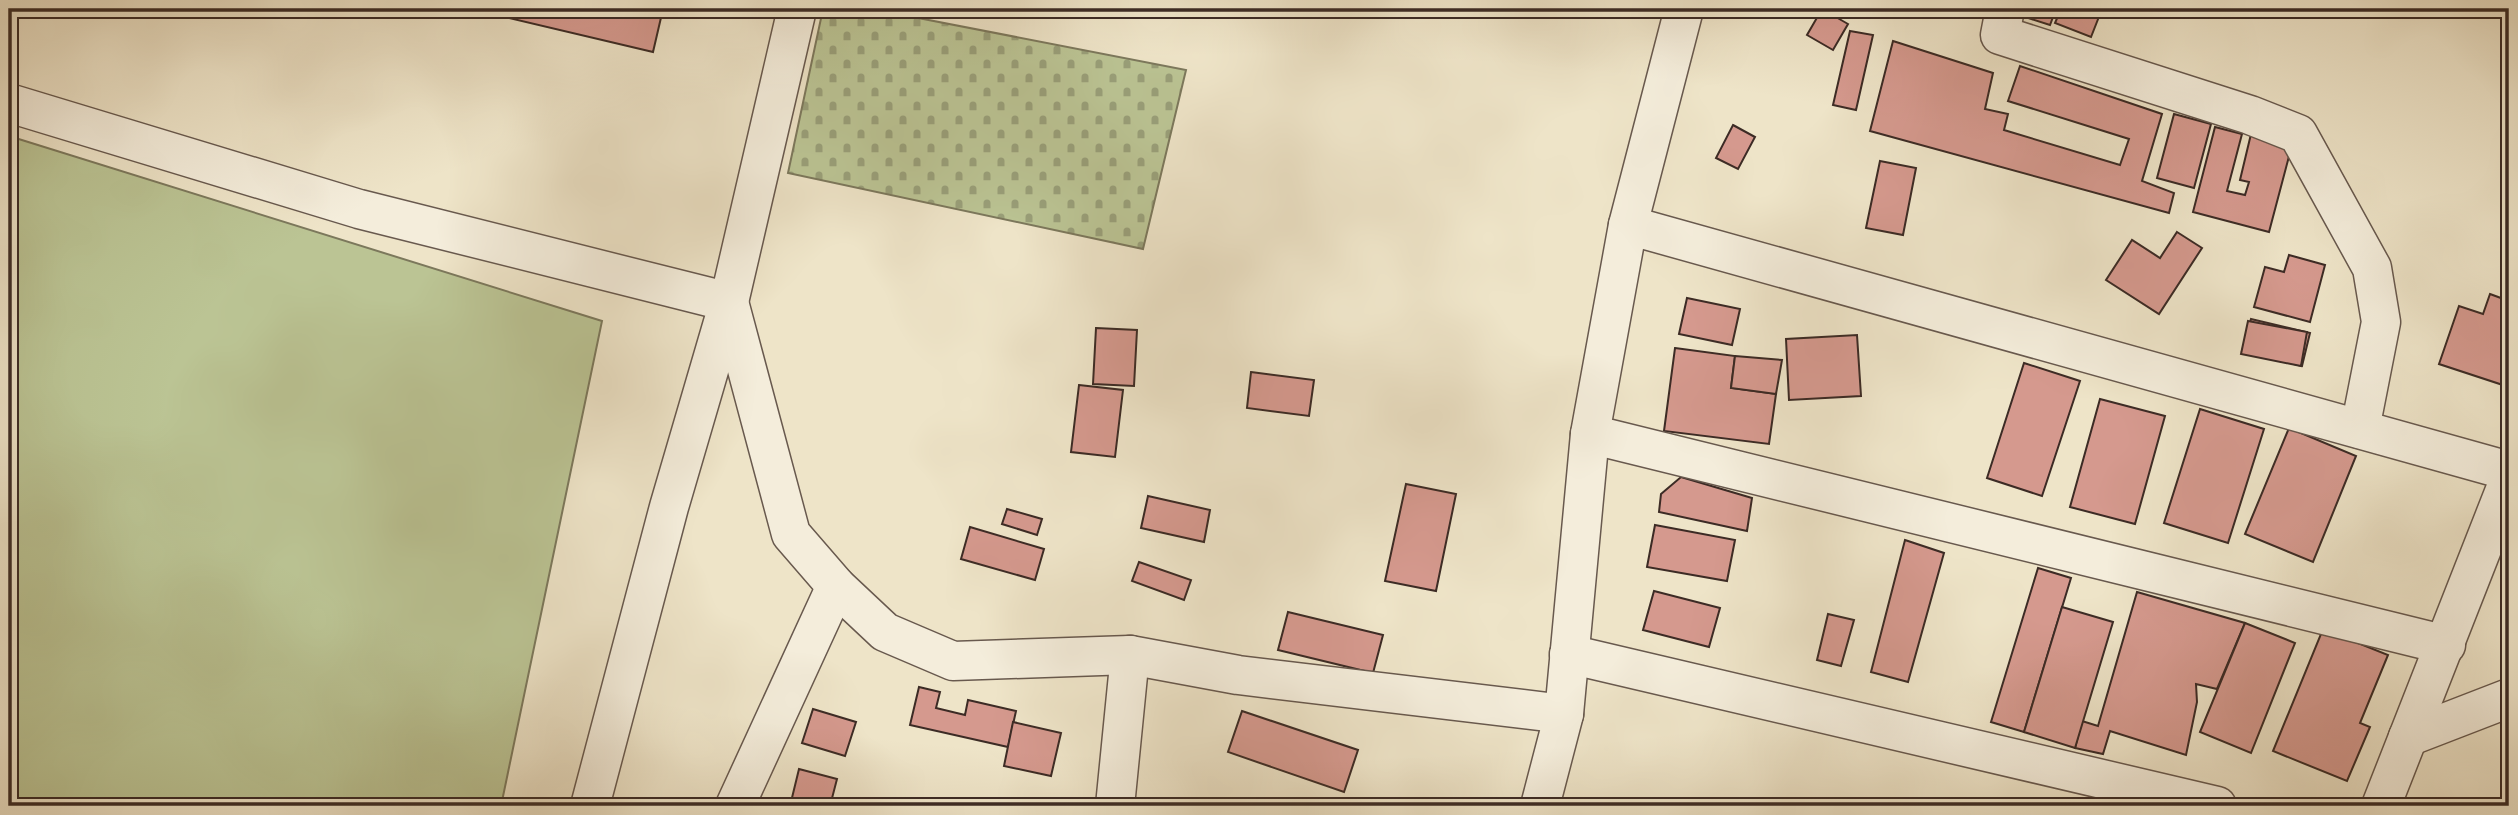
<svg xmlns="http://www.w3.org/2000/svg" width="2518" height="815" viewBox="0 0 2518 815" font-family="'IM FELL French Canon',serif">
  <style>
    .green { fill: #bbc494; stroke: #7c785c; stroke-width: 2 }
    .cemetery { fill: url(#cemetery-stones); stroke: #7c785c; stroke-width: 2 }
    .building { fill: #d5998e; stroke: #3c2b25; stroke-width: 2 }
    .lines { fill: none; stroke-linecap: round; stroke-linejoin: round }
    .minor-casing { stroke: #68594e; stroke-width: 41 }
    .minor { stroke: #f4eddb; stroke-width: 38 }
  </style>
  <defs>
    <pattern id="cemetery-stones" width="16" height="16" patternUnits="userSpaceOnUse" patternTransform="scale(1.75)"><rect width="16" height="16" fill="#bbc494"/><path d="M2 7V4a2 2 0 0 1 4 0v3zM10 15v-3a2 2 0 0 1 4 0v3z" fill="#999f79"/></pattern>
  </defs>
  <rect width="100%" height="100%" fill="#eee4c8"/>
  <filter id="stains"><feTurbulence type="fractalNoise" baseFrequency=".00286" numOctaves="4"/><feColorMatrix values="0 0 0 0 .2 0 0 0 0 .09 0 0 0 0 .02 0 0 0 .5 -.17"/></filter>
  <radialGradient id="worn" r=".72"><stop offset=".6" stop-color="#630" stop-opacity="0"/><stop offset="1" stop-color="#630" stop-opacity=".3"/></radialGradient>
  <!-- green -->
  <polygon class="green" points="9,136 602,321 501,806 9,806"/>
  <!-- cemetery -->
  <polygon class="cemetery" points="823,9 872,9 1186,70 1143,249 788,173"/>
  <!-- building -->
  <g class="building">
    <polygon points="471,9 663,9 653,52"/>
    <polygon points="1822,9 1848,24 1833,50 1807,35"/>
    <polygon points="2025,9 2056,9 2050,25 2022,16"/>
    <polygon points="2061,9 2102,9 2091,37 2055,23"/>
    <polygon points="1850,31 1873,35 1856,110 1833,105"/>
    <polygon points="1893,41 1993,73 1985,109 2008,114 2004,130 2120,165 2129,139 2008,101 2020,66 2162,114 2142,181 2174,193 2169,213 1870,131"/>
    <polygon points="2174,114 2211,124 2194,188 2157,178"/>
    <polygon points="1733,125 1755,137 1738,169 1716,158"/>
    <polygon points="2215,127 2242,134 2227,191 2245,195 2249,182 2240,180 2251,134 2292,145 2269,232 2193,212"/>
    <polygon points="1880,161 1916,168 1903,235 1866,228"/>
    <polygon points="2177,232 2202,248 2159,314 2106,280 2132,240 2160,258"/>
    <polygon points="2289,255 2325,265 2310,322 2254,307 2265,267 2284,272"/>
    <polygon points="2490,294 2509,301 2506,320 2509,321 2509,387 2439,364 2459,306 2483,314"/>
    <polygon points="1687,298 1740,309 1732,345 1679,334"/>
    <polygon points="2251,319 2310,333 2302,366 2242,351"/>
    <polygon points="2248,321 2307,332 2301,366 2241,354"/>
    <polygon points="1096,328 1137,330 1134,386 1093,384"/>
    <polygon points="1857,335 1861,396 1789,400 1786,339"/>
    <polygon points="1675,348 1735,356 1731,388 1776,394 1769,444 1664,431"/>
    <polygon points="1735,356 1782,360 1776,394 1731,388"/>
    <polygon points="2024,363 2080,381 2042,496 1987,478"/>
    <polygon points="1251,372 1314,380 1309,416 1247,408"/>
    <polygon points="1079,385 1123,390 1115,457 1071,452"/>
    <polygon points="2100,399 2165,416 2135,524 2070,507"/>
    <polygon points="2200,409 2264,429 2228,543 2164,523"/>
    <polygon points="2289,428 2356,456 2313,562 2245,534"/>
    <polygon points="1681,477 1752,498 1747,531 1659,512 1661,494"/>
    <polygon points="1406,484 1456,494 1436,591 1385,581"/>
    <polygon points="1148,496 1210,510 1204,542 1141,528"/>
    <polygon points="1007,509 1042,519 1037,535 1002,524"/>
    <polygon points="1655,525 1735,540 1727,581 1647,567"/>
    <polygon points="970,527 1044,549 1035,580 961,559"/>
    <polygon points="1905,540 1944,553 1908,682 1871,672"/>
    <polygon points="1139,562 1191,580 1184,600 1132,581"/>
    <polygon points="2038,568 2071,578 2024,732 1991,722"/>
    <polygon points="1654,591 1720,608 1709,647 1643,630"/>
    <polygon points="2137,592 2245,623 2217,689 2196,684 2197,702 2186,755 2110,731 2103,754 2075,748 2082,721 2098,726"/>
    <polygon points="2062,607 2113,622 2075,748 2024,732"/>
    <polygon points="1288,612 1383,635 1373,673 1278,650"/>
    <polygon points="1828,614 1854,620 1841,666 1817,660"/>
    <polygon points="2245,623 2295,643 2251,753 2200,732"/>
    <polygon points="2323,629 2388,655 2360,723 2370,727 2347,781 2273,751"/>
    <polygon points="919,687 940,692 936,708 965,715 968,700 1016,711 1008,747 910,725"/>
    <polygon points="813,709 856,722 845,756 802,743"/>
    <polygon points="1242,711 1358,750 1344,792 1228,752"/>
    <polygon points="1013,722 1061,733 1051,776 1004,766"/>
    <polygon points="799,769 837,779 830,806 790,806"/>
  </g>
  <g class="lines">
    <!-- minor casing -->
    <g class="minor-casing">
      <g id="minor">
        <polyline points="2005,9 2000,35 2250,115 2298,134 2372,268 2381,322 2360,429"/>
        <polyline points="9,103 359,209 729,302 791,534 836,586 885,632 953,661 1130,655 1238,675 1564,714"/>
        <polyline points="1628,225 2509,471"/>
        <polyline points="1590,434 2446,645"/>
        <polyline points="1569,654 2217,806"/>
        <polyline points="2408,737 2509,698"/>
        <polyline points="590,806 669,507 729,302 797,9"/>
        <polyline points="735,806 836,586"/>
        <polyline points="1115,806 1130,655"/>
        <polyline points="1540,806 1564,714 1590,434 1628,225 1684,9"/>
        <polyline points="2381,806 2509,480"/>
      </g>
    </g>
    <!-- minor -->
    <use href="#minor" class="minor"/>
  </g>
  <!-- margin -->
  <rect width="2518" height="815" fill="none" stroke="#eee4c8" stroke-width="35"/>
  <rect x="10" y="10" width="2497" height="794" fill="none" stroke="#3c2b25" stroke-width="3.5"/>
  <rect x="18" y="18" width="2483" height="780" fill="none" stroke="#3c2b25" stroke-width="2"/>
  <rect width="100%" height="100%" filter="url(#stains)"/>
  <rect width="100%" height="100%" fill="url(#worn)"/>
</svg>
